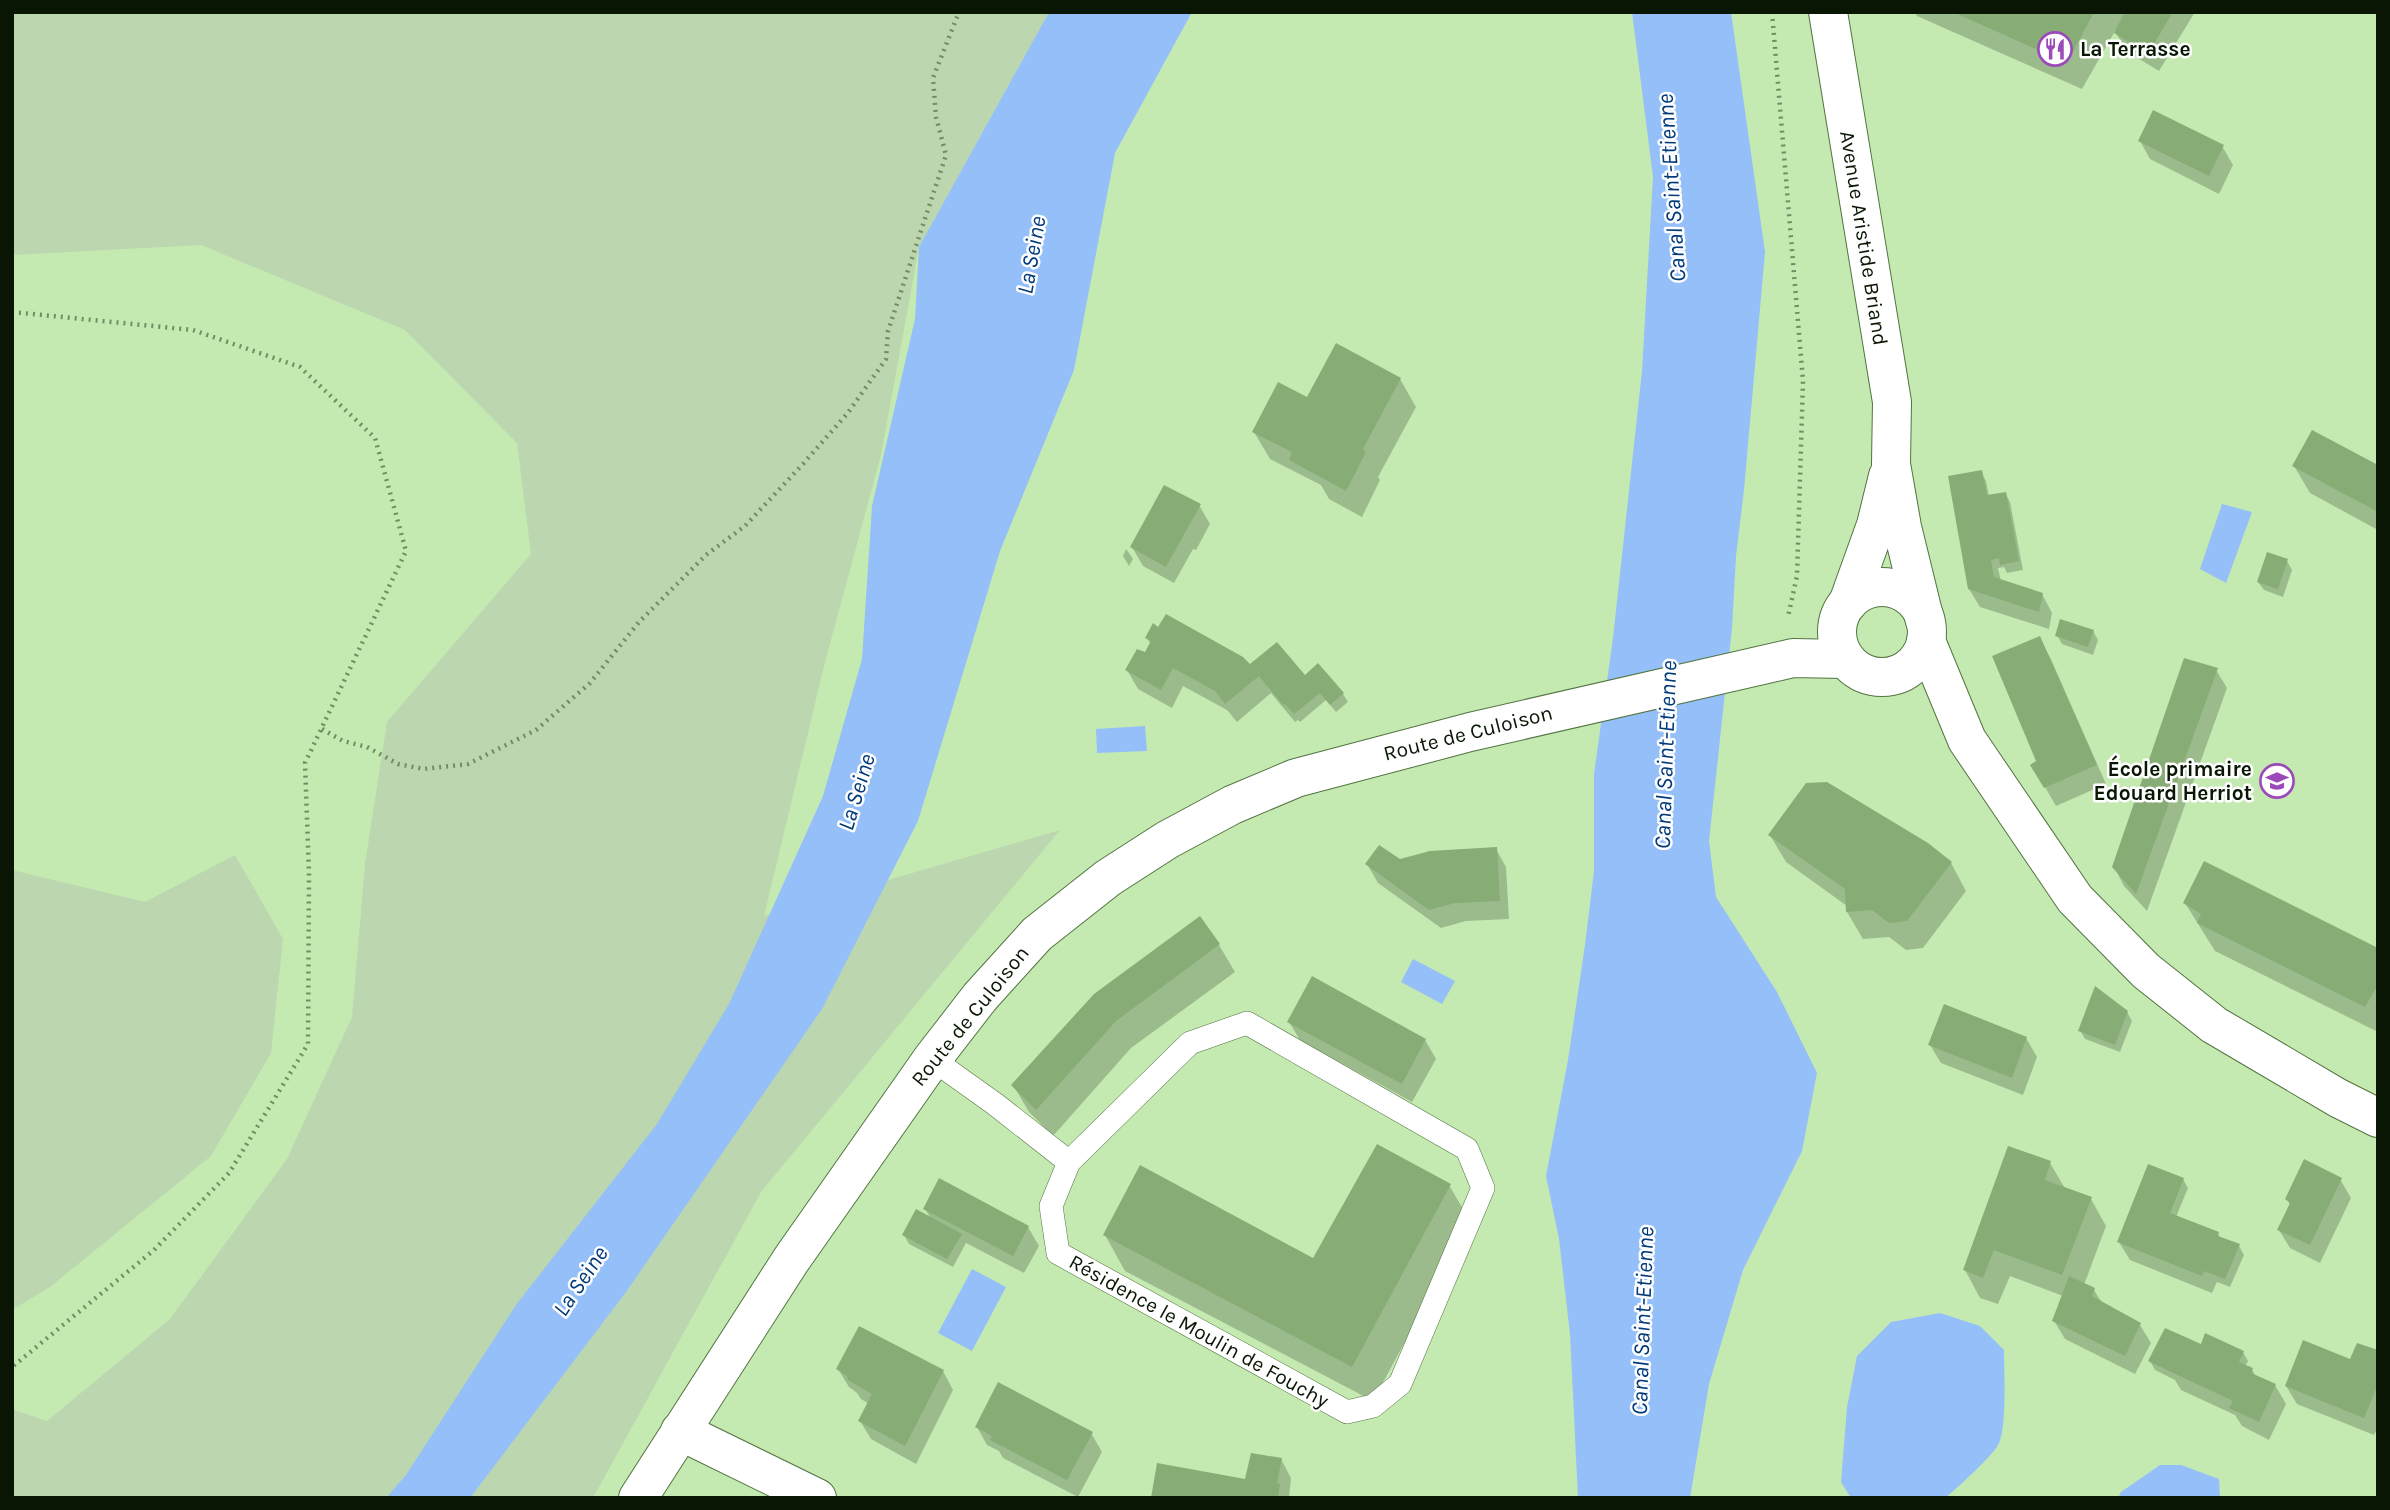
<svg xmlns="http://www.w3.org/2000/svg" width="2390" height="1510" viewBox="0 0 2390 1510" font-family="Karla,sans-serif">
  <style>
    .green { fill: #bcd6b0 }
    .water { fill: #94bff8 }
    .shadow { fill: #0003 }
    .building { fill: #87ac75 }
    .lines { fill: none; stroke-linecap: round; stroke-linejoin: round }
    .lane-casing { stroke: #527441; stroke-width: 24 }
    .street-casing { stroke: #527441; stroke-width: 40 }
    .secondary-casing { stroke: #527441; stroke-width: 40 }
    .path { stroke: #728d65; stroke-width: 4.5; stroke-dasharray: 2 5; stroke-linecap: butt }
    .lane { stroke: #fff; stroke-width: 23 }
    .street { stroke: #fff; stroke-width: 38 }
    .secondary { stroke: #fff; stroke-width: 38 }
    .labels { text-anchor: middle; stroke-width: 5; stroke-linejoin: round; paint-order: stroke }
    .poi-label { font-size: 21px; font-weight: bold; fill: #081603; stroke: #fefefe; text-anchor: start }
    .street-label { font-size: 21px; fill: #081603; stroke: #fefefe }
    .water-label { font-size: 23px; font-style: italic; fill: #003a7b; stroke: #fefefe }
  </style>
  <rect width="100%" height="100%" fill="#c4eab1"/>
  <!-- green -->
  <g class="green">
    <polygon points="15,12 1049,12 919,247 881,455 824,666 764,916 1060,830 761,1192 593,1498 12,1498 12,1409 47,1421 170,1319 287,1159 352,1017 365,864 387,722 531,554 517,443 405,330 201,245 12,255 12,13"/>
    <polygon points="235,855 283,939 271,1053 211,1156 50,1287 12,1310 12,870 145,902"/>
  </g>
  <!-- water -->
  <g class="water">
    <polygon points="1049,12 1192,12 1115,153 1074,370 1000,551 918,821 822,1009 626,1292 470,1498 386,1498 406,1475 516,1305 657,1124 729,1004 823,796 862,659 872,506 915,319 919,247"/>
    <polygon points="1632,12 1731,12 1765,252 1744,490 1736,556 1732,628 1709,841 1716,897 1777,992 1817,1073 1802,1151 1743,1270 1709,1384 1690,1498 1578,1498 1570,1334 1559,1239 1546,1176 1568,1060 1585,945 1594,871 1594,774 1613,638 1642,371 1653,177"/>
    <polygon points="2222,504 2252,512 2226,583 2200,569"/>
    <polygon points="1145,726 1147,751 1097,753 1096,729"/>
    <polygon points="1413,959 1455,981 1442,1004 1401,982"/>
    <polygon points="972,1269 1006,1287 972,1351 938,1333"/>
    <path d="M1940,1313L1980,1326L2004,1350C2004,1371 2007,1426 1999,1443C1995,1454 1955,1490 1945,1498H1851L1841,1482L1847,1407L1857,1356L1891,1322Z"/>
    <polygon points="2160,1465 2181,1465 2219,1479 2220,1498 2118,1498 2121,1492"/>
  </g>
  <!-- shadow -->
  <g class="shadow">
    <polygon points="1915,12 2195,12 2159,71 2126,51 2115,31 2082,89 1917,16"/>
    <polygon points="2140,141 2222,146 2233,165 2219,194 2150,159"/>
    <polygon points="1400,379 1416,407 1378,477 1380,480 1362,517 1329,499 1321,485 1270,459 1254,432 1307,399"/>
    <polygon points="2294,466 2378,467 2378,530 2310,493"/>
    <polygon points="1981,472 1986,481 1989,496 2005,493 2010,502 2023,570 2007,573 2004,567 1998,568 2001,581 2042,594 2052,613 2049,629 1980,607 1969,589"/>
    <polygon points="1199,505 1210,524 1196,550 1193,549 1174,583 1143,566 1132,547"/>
    <polygon points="1126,549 1133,559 1129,566 1123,556"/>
    <polygon points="2287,561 2292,570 2283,597 2264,590 2258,582"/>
    <polygon points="2093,631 2098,640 2093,655 2062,644 2057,635"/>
    <polygon points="1147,638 1250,667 1304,677 1343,694 1348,702 1336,712 1326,700 1300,722 1298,720 1295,722 1271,693 1237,722 1227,710 1183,686 1172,708 1138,689 1127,670 1146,654 1151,645"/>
    <polygon points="2039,639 2050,657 2106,784 2056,806 2032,765 2039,761"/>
    <polygon points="2216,670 2227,688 2147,911 2124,886 2114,867"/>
    <polygon points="1770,835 1951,863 1966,891 1923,948 1906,950 1889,937 1863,939 1847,912 1847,906 1786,862"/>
    <polygon points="1496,849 1506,867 1509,919 1466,921 1441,928 1378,883 1367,864"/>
    <polygon points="2185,903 2378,950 2378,1032 2215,951"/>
    <polygon points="1199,919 1219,945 1235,972 1131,1048 1053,1136 1029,1112 1013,1085"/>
    <polygon points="2127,1012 2132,1021 2120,1052 2085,1039 2080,1030"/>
    <polygon points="1289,1022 1425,1040 1436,1059 1412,1102 1300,1040"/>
    <polygon points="2026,1038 2037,1057 2023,1095 1941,1063 1930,1045"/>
    <polygon points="2050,1163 2066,1190 2091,1199 2106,1226 2084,1285 2094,1290 2102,1303 2140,1325 2151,1343 2135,1374 2065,1339 2054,1321 2063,1296 2010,1276 1998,1304 1980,1298 1965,1270"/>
    <polygon points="2183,1179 2188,1188 2176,1217 2218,1234 2221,1239 2239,1246 2244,1255 2230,1287 2217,1282 2212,1293 2130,1260 2119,1242"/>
    <polygon points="2340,1179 2351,1198 2320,1263 2290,1248 2279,1230 2291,1206 2287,1199"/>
    <polygon points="1449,1185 1470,1221 1373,1401 1125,1271 1105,1235 1314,1261"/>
    <polygon points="925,1209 1028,1227 1039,1246 1024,1273 966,1243 953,1267 909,1244 904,1235 931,1219"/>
    <polygon points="2205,1348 2243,1352 2248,1361 2245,1367 2252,1369 2256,1377 2275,1385 2286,1404 2269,1440 2242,1426 2235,1415 2181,1390 2175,1380 2155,1370 2150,1361"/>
    <polygon points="2378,1352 2378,1427 2374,1435 2297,1404 2286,1386"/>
    <polygon points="838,1369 943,1371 953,1390 916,1464 871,1439 860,1421 869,1404 861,1399 857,1393 849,1387"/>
    <polygon points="977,1427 1091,1433 1102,1452 1078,1497 1003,1458 999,1451 987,1445"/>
    <polygon points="1281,1459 1291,1478 1289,1498 1153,1498 1247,1481"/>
  </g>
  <!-- building -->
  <g class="building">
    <polygon points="1953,12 2094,12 2067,63"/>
    <polygon points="2125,12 2173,12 2148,54 2114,33"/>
    <polygon points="2153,110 2224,145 2209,176 2138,141"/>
    <polygon points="1336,343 1401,378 1363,449 1366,452 1346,491 1289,460 1292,452 1252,432 1278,382 1307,397"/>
    <polygon points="2312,430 2378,465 2378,512 2292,466"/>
    <polygon points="1982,470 1987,495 2006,492 2019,561 2000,565 1999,558 1991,560 1994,577 2043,593 2039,612 1968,589 1948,476"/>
    <polygon points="1164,485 1201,504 1166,567 1130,547"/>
    <polygon points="2267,552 2288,559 2278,589 2257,582"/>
    <polygon points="1166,614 1243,657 1250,664 1277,642 1305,675 1318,663 1344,693 1330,705 1320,693 1294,714 1285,704 1283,705 1259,676 1225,704 1215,691 1173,668 1161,690 1125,670 1137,649 1145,652 1151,641 1145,638 1153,623 1158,627"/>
    <polygon points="2060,619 2094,630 2088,647 2055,636"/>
    <polygon points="2040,636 2097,765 2044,788 2030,765 2036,761 1992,656"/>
    <polygon points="2184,658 2218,668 2136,894 2112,867"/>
    <polygon points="1827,782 1928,843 1952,862 1907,921 1889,923 1872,910 1846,912 1845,889 1768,835 1806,783"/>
    <polygon points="1379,845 1400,859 1430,851 1497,847 1500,901 1455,903 1429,910 1365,864"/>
    <polygon points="2204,861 2378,948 2378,985 2365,1007 2197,923 2201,914 2183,903"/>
    <polygon points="1200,916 1220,944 1116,1021 1036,1110 1011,1085 1094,994"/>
    <polygon points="1312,976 1426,1039 1402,1084 1287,1022"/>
    <polygon points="2095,986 2128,1011 2115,1045 2078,1031"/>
    <polygon points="1944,1004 2027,1037 2012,1078 1928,1045"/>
    <polygon points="1377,1144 1451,1184 1352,1367 1103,1235 1140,1165 1313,1258"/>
    <polygon points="2008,1146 2051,1161 2045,1180 2092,1197 2062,1275 1994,1250 1983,1278 1963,1270"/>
    <polygon points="2304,1159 2342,1178 2310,1245 2277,1230 2290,1203 2285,1199"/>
    <polygon points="2148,1164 2184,1178 2170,1213 2219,1232 2218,1236 2240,1244 2225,1279 2204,1271 2202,1276 2117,1242"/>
    <polygon points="939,1178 1029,1226 1013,1256 923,1209"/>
    <polygon points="916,1209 962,1234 947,1259 902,1235"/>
    <polygon points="2069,1276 2095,1288 2092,1296 2141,1323 2125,1356 2052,1321"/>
    <polygon points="859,1326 944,1370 905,1446 858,1421 872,1394 848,1380 847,1376 836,1369"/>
    <polygon points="2165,1328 2201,1344 2205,1333 2244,1351 2239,1362 2253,1368 2251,1373 2276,1384 2259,1422 2229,1408 2233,1401 2148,1361"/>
    <polygon points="2303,1340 2350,1359 2357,1343 2378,1350 2378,1384 2364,1418 2285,1386"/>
    <polygon points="998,1382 1093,1432 1067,1480 990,1440 992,1436 975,1427"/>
    <polygon points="1251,1453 1282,1458 1277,1483 1280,1484 1278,1498 1151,1498 1157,1463 1245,1479"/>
  </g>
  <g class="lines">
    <!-- lane casing -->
    <g class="lane-casing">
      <polyline id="lane" points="932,1059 995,1104 1069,1162 1190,1043 1247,1023 1467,1149 1483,1188 1400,1384 1373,1406 1347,1412 1058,1253 1051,1206 1069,1162"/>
    </g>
    <!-- street casing -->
    <g class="street-casing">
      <polyline id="street" points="680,1431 817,1498"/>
    </g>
    <!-- secondary casing -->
    <g class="secondary-casing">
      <g id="secondary">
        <polyline points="1828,12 1892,402 1891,464 1902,527 1925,621"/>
        <circle cx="1882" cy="632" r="45"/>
        <polyline points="1848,603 1876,525 1888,476"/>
        <polyline points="1926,641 1967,740 2075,899 2146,971 2214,1025 2338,1098 2378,1118"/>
        <polyline points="638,1498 791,1260 932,1059 980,997 1037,934 1108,878 1167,840 1232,805 1296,778 1470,732 1793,658 1845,659"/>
      </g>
    </g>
    <!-- path -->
    <g class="path">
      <polyline points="1772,12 1803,381 1797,576 1788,617"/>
      <polyline points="12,312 193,330 300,367 375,438 406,551 305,763 309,873 308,1044 229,1173 154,1250 12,1367"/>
      <polyline points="322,729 343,741 367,747 398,764 424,769 468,764 536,730 590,683 639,622 706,555 745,526 803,464 847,414 886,359 888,331 946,155 936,117 933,78 959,12"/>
    </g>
    <!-- lane -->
    <use href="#lane" class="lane"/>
    <!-- street -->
    <use href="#street" class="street"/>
    <!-- secondary -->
    <use href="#secondary" class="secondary"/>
  </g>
  <!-- icons -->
  <defs>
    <g id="restaurant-ring" transform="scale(1.75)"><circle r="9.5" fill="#fefefe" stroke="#9b4aba" stroke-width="1.5"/><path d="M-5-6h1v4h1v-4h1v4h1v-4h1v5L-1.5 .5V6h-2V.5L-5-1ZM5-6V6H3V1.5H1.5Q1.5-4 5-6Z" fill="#9b4aba"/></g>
    <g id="school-ring" transform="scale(1.75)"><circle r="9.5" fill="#fefefe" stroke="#9b4aba" stroke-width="1.5"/><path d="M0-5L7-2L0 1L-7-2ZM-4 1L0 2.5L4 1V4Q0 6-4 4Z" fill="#9b4aba"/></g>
  </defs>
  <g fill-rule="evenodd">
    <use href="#restaurant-ring" x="2055" y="49"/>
    <use href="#school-ring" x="2277" y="781"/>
  </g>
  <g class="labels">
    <!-- poi labels -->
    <g class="poi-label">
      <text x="2080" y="56">La Terrasse</text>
      <text x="2252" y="776" text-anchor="end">École primaire<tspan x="2252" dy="24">Edouard Herriot</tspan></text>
    </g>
    <!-- street labels -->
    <g class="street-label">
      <text transform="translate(1864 238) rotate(81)" y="7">Avenue Aristide Briand</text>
      <text transform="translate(1468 733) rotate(-14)" y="7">Route de Culoison</text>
      <text transform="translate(970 1016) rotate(-51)" y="7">Route de Culoison</text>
      <text transform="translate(1199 1331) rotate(29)" y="7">Résidence le Moulin de Fouchy</text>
    </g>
    <!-- water labels -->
    <g class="water-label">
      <text transform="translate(1671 188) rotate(-94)" y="8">Canal Saint-Etienne</text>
      <text transform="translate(1031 255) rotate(-80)" y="8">La Seine</text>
      <text transform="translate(1665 755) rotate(-88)" y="8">Canal Saint-Etienne</text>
      <text transform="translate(856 792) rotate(-73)" y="8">La Seine</text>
      <text transform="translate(580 1281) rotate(-56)" y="8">La Seine</text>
      <text transform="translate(1642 1321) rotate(-88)" y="8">Canal Saint-Etienne</text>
    </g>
  </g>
  <!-- border -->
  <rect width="2390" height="1510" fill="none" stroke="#081603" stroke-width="28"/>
</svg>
